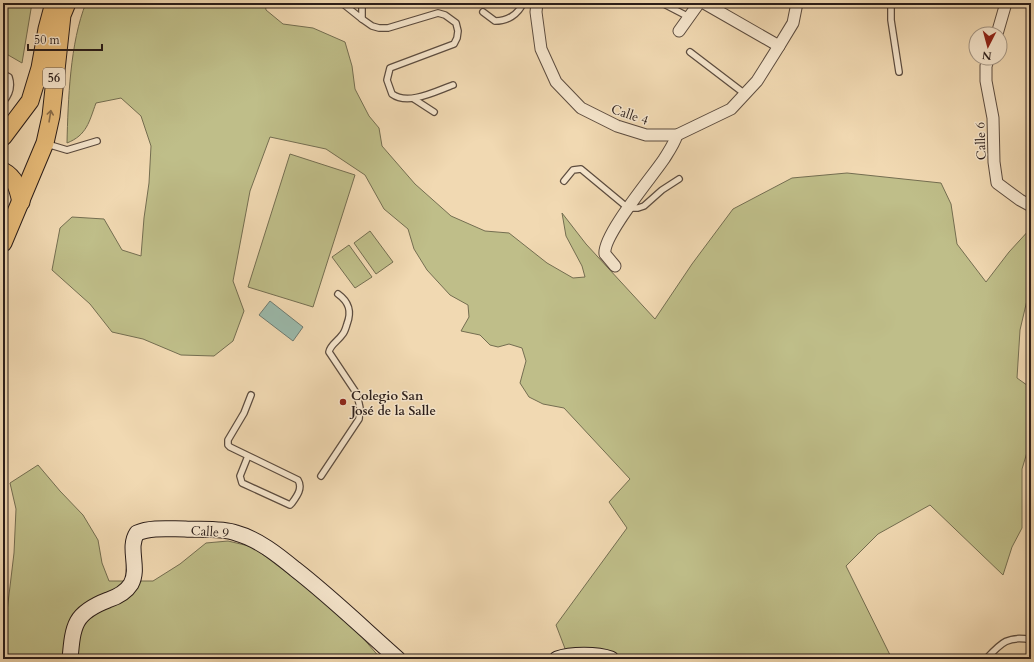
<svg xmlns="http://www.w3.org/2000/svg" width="1034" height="662" viewBox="0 0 1034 662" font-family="Cardo,serif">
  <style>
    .green { fill: #bfbe89; stroke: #746e51 }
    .water { fill: #9bbaac; stroke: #6e7b71 }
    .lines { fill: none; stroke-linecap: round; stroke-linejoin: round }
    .lane-casing { stroke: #5c4c3f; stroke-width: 8 }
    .street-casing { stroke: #5c4c3f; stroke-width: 13 }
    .secondary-casing { stroke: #2a1d19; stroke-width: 17 }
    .primary-casing { stroke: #2a1d19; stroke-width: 19 }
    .lane { stroke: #f6e6cd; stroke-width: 5.5 }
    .street { stroke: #f6e6cd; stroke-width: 11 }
    .secondary { stroke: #f6e6cd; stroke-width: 15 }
    .primary { stroke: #e8bc79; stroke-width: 17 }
    .oneway { stroke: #896c49 }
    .poi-dot { fill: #8f2418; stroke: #f6e6cd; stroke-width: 1.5 }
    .labels { text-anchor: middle; stroke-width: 3; stroke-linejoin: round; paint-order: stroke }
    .shield { fill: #f6e6cd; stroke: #67594f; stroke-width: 1 }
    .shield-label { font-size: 12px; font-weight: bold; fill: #2a1d19 }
    .street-label { font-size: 13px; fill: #2a1d19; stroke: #f6e6cd }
    .poi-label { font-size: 13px; font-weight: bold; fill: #2a1d19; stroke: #f6e6cd; text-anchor: start }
  </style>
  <rect width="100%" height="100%" fill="#f1d9b2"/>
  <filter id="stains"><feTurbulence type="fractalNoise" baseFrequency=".005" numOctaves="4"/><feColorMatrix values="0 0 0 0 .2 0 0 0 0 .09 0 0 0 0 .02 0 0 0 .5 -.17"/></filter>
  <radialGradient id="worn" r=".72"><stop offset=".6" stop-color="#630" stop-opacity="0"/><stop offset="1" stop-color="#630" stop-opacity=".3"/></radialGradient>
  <!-- green -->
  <g class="green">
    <polygon points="3,3 32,3 22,63 3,52"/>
    <path d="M86,3H265L266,10L283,24L313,28L345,42L352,66L355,89L369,116L379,128L382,146L415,184L451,216L485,231L509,233L547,263L573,278L585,277L582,266L566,236L562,213L586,244L655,319L692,264L733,209L792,178L847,173L941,183L951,204L957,244L986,282L1009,252L1031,228V283L1020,330L1017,378L1031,388V439L1022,469V528L1012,547L1003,575L930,505L878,534L846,566L892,659H569L556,625L627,528L609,502L630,479L564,408L543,404L529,397L520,383L526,361L522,348L509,344L498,347L490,345L480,335L461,331L469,317L468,305L450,295L427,270L414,249L408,229L384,209L365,175L326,149L270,137L250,191L233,281L244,311L233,341L214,356L181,355L143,339L112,332L90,304L52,270L60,228L72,217L104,219L122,250L141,256L144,218L149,183L151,146L141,116L121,98L96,103C89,122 87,135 67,143C68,101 70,42 86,3Z"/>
    <polygon points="290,154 355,175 313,307 248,287"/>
    <polygon points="370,231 393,262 376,274 354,243"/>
    <polygon points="349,245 372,277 355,288 332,257"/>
    <polygon points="38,465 60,491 83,515 98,540 102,563 109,581 153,581 180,564 206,543 228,541 253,547 324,601 356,630 381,659 3,659 3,645 14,553 16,509 10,483"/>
  </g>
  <!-- water -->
  <polygon class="water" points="270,301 303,327 293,341 259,315"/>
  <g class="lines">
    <!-- lane casing -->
    <g class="lane-casing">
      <g id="lane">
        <polyline points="342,3 362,19 362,3"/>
        <polyline points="662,3 689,17"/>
        <polyline points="891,3 891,20 899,72"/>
        <path d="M483,12L495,21C507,21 518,15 523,3"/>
        <path d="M362,19L372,26L379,28H388L438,13L445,15L456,23L458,31L457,38L454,44L390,68L387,80L392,94C408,106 436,91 453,85"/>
        <polyline points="690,52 745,94"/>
        <path d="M3,74L9,77C12,86 9,95 3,102"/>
        <polyline points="414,99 434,112"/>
        <polyline points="47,144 67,150 97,141"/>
        <polyline points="564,181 573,170 581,169 628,208 638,208 644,206 662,190 679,179"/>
        <path d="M248,456L240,476L242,483L290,505L292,503C297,496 303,488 298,480L230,447L228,445V440L244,413L251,395"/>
        <path d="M321,476L359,419L360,408L357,394L329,352C330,345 338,341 342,335C345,332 346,327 347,324C352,311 349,302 338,294"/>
        <path d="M986,659C1001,643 1008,635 1031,640"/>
      </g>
    </g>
    <!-- street casing -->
    <g class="street-casing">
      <g id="street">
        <polyline points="537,3 536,12 541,49 556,82 581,108 617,126 646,135 677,135 731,109 757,81 779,46 793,23 797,3"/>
        <polyline points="704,3 779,46"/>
        <polyline points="679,31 699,3"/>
        <polyline points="997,34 1006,3"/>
        <polyline points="989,58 986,66 986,81 993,118 994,162 997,183 1020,200 1031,206"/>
        <path d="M615,266L605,254C602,236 652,177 664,159C669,151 674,144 677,135"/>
      </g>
    </g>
    <!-- secondary casing -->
    <g class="secondary-casing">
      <g id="secondary">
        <path d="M70,659C73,625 74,613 108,600C117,597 126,592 131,584C140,568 127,548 137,533C151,527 169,529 185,529C200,530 222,528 236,533C258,539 278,555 295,569C331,597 364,629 398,659"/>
        <path d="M557,659C571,654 597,654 611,659"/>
      </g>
    </g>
    <!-- primary casing -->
    <g class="primary-casing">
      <g id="primary">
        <polyline points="3,137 30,101 40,68 47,29 54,3"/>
        <path d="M3,171C16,178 18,189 21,202"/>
        <polyline points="3,243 45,143 51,116 62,15 67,3"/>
      </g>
    </g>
    <!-- lane -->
    <use href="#lane" class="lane"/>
    <!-- street -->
    <use href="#street" class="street"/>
    <!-- secondary -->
    <use href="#secondary" class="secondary"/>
    <!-- primary -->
    <use href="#primary" class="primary"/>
  </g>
  <!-- one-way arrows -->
  <defs><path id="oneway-shaft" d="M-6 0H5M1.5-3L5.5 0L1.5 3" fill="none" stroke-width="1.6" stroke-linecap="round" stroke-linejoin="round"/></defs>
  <use class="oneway" href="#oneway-shaft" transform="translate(50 116) rotate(-81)"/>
  <!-- markers -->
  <circle class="poi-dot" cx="343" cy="402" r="4"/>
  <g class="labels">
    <!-- shield labels -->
    <rect class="shield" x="43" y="68" width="22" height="20" rx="3"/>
    <g class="shield-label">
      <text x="54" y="82">56</text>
    </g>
    <!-- street labels -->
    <g class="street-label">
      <text transform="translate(630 114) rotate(19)" y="5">Calle 4</text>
      <text transform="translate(980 141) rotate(-92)" y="5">Calle 6</text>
      <text transform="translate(210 531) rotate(4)" y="5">Calle 9</text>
    </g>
    <!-- poi labels -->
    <g class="poi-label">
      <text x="351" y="400">Colegio San<tspan x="351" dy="15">José de la Salle</tspan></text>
    </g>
  </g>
  <!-- margin -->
  <rect width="1034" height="662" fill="none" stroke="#f1d9b2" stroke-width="16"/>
  <rect x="4" y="4" width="1026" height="654" fill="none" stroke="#2a1d19" stroke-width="2"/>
  <rect x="8" y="8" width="1018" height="646" fill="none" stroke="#2a1d19"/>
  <!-- north arrow -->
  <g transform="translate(988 46) rotate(186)"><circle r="19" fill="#f6e6cd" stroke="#a49685"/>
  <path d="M0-3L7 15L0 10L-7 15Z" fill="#8f2418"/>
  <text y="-6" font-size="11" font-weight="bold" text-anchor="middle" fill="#2a1d19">N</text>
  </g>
  <!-- scale -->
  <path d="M28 44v6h74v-6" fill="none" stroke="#2a1d19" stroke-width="2"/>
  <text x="34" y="44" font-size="12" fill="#2a1d19" stroke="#f6e6cd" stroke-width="3" paint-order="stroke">50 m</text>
  <rect width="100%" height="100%" filter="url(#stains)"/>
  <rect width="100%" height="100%" fill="url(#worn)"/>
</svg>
